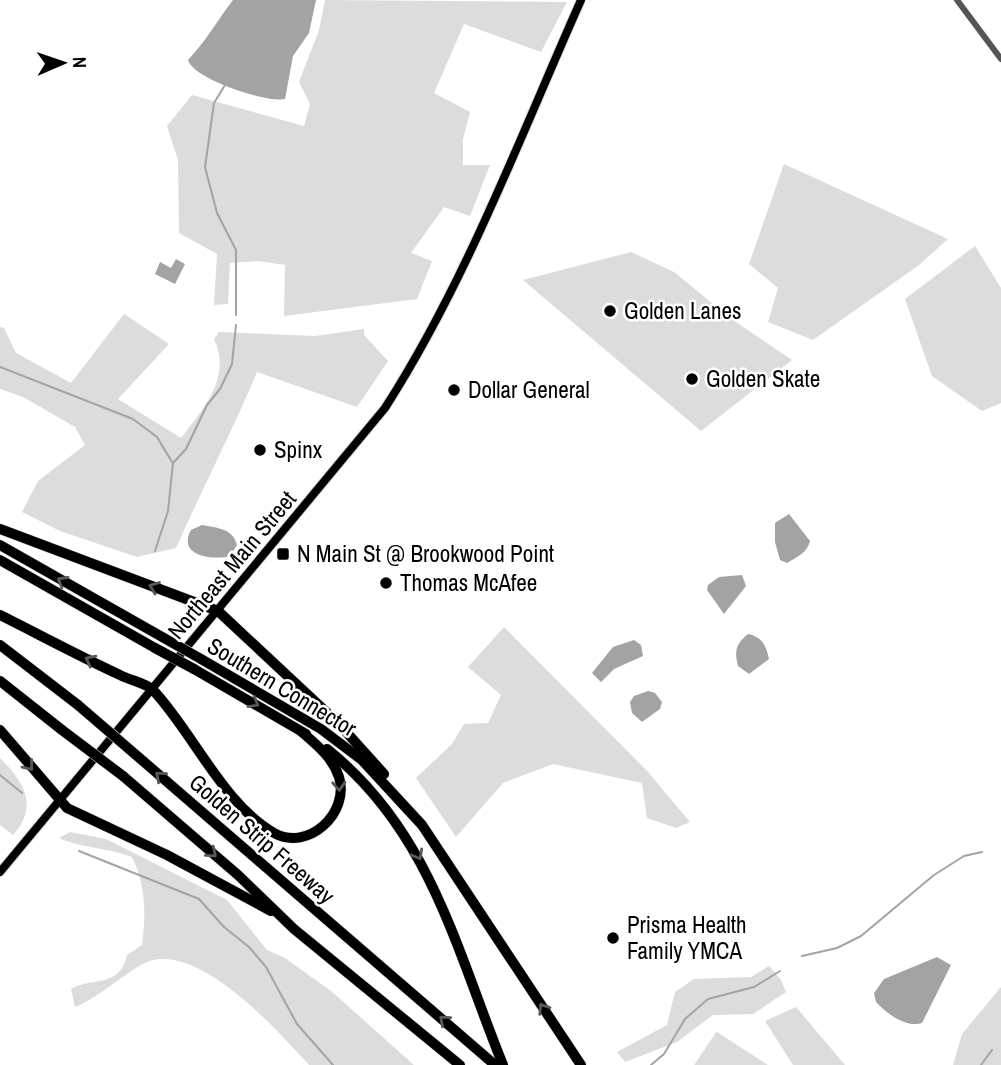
<svg xmlns="http://www.w3.org/2000/svg" width="1001" height="1065" viewBox="0 0 1001 1065" font-family="'Archivo Narrow',sans-serif">
  <style>
    .green { fill: #dcdcdc }
    .water { fill: #a3a3a3 }
    .lines { fill: none; stroke-linecap: round; stroke-linejoin: round }
    .stream { stroke: #a3a3a3; stroke-width: 2 }
    .major-casing { stroke: #dbdbdb; stroke-width: 10 }
    .highway-casing { stroke: #dbdbdb; stroke-width: 11 }
    .minor { stroke: #555; stroke-width: 6 }
    .major { stroke: #000; stroke-width: 8 }
    .highway { stroke: #000; stroke-width: 10 }
    .highway-bridge-casing { stroke: #dbdbdb; stroke-width: 11; stroke-linecap: butt }
    .highway-bridge { stroke: #000; stroke-width: 10 }
    .oneway { stroke: #595959 }
    .poi-dot { fill: #000; stroke: #fff; stroke-width: 2.5 }
    .labels { text-anchor: middle; stroke-width: 5; stroke-linejoin: round; paint-order: stroke }
    .poi-label { font-size: 23px; fill: #000; stroke: #fff; text-anchor: start }
    .street-label { font-size: 23px; fill: #000; stroke: #fff }
  </style>
  <rect width="100%" height="100%" fill="#fff"/>
  <!-- green -->
  <g class="green">
    <polygon points="325,0 567,2 541,52 464,24 434,93 470,112 463,139 463,165 490,165 470,216 444,207 411,253 432,261 417,299 284,316 285,265 259,261 230,263 228,304 214,305 217,254 179,233 178,160 167,126 192,95 304,126 310,104 299,82 319,30"/>
    <polygon points="784,164 948,239 919,265 813,340 768,322 778,288 749,264"/>
    <polygon points="975,246 1001,288 1001,403 982,411 932,376 905,299"/>
    <polygon points="631,252 674,272 730,318 792,360 701,431 523,280"/>
    <path d="M124,314L169,344L118,399L181,438C204,408 232,377 214,339L219,332L315,336L364,329V335L388,361L357,407L257,372C232,432 202,489 176,548L137,557L60,531L22,512L38,481L85,445L75,427L23,397L0,389V327L4,328L16,353L71,383Z"/>
    <polygon points="504,627 648,772 690,822 676,828 647,818 642,783 553,764 503,783 456,837 416,778 452,744 464,724 488,723 501,695 468,667"/>
    <path d="M0,758C24,782 39,806 13,835L0,825Z"/>
    <path d="M70,832L106,839L227,900L267,950L285,958L331,991L414,1065H309C278,1031 205,949 153,960C136,963 98,999 75,1007L71,989C94,976 119,989 127,955L142,945C146,915 146,885 132,857C109,848 77,847 59,838Z"/>
    <polygon points="769,966 781,980 786,992 753,1014 713,1015 677,1042 625,1062 617,1052 667,1025 675,992 694,979 751,977"/>
    <polygon points="1001,987 1001,1065 953,1065 962,1034"/>
    <polygon points="796,1007 845,1065 793,1065 765,1021"/>
    <polygon points="717,1031 717,1032 768,1065 694,1065"/>
  </g>
  <!-- water -->
  <g class="water">
    <path d="M233,0H316L309,33L293,56L285,99C267,103 193,79 188,60C206,41 217,21 233,0Z"/>
    <polygon points="176,259 185,264 175,284 155,274 160,262 171,268"/>
    <path d="M789,514L810,541C807,553 797,557 787,563L780,560L775,542V523Z"/>
    <path d="M202,525C217,528 233,528 237,545L230,556C211,561 177,555 191,530Z"/>
    <polygon points="742,575 746,586 724,614 707,590 708,585 719,577"/>
    <path d="M748,634C762,637 766,645 769,659L749,674L738,666C734,650 736,644 748,634Z"/>
    <polygon points="634,640 641,645 643,656 614,669 601,682 592,673 613,647"/>
    <polygon points="648,691 655,693 662,702 660,709 642,722 632,713 630,702 634,696"/>
    <path d="M937,957L951,965L922,1023C906,1028 887,1014 876,1002L874,993L884,979Z"/>
  </g>
  <g class="lines">
    <!-- stream -->
    <g class="stream">
      <polyline points="225,85 214,103 205,167 217,213 236,250 236,315"/>
      <polyline points="0,367 133,419 157,437 172,462"/>
      <polyline points="155,551 168,511 173,463 186,449 207,405 220,389 232,364 236,325"/>
      <polyline points="0,775 22,793"/>
      <polyline points="79,851 199,899 224,927 249,947 266,967 297,1024 333,1065"/>
      <polyline points="802,956 837,948 861,936 934,875 964,856 982,852"/>
      <polyline points="651,1065 664,1054 685,1019 708,999 754,987 780,971"/>
      <polyline points="981,1065 992,1050"/>
    </g>
    <!-- major casing -->
    <g class="major-casing">
      <path id="major" d="M0,872L385,408C466,282 520,137 581,0"/>
    </g>
    <!-- highway casing -->
    <g class="highway-casing">
      <g id="highway">
        <polyline points="0,529 218,611 339,724 384,774"/>
        <polyline points="0,545 164,638"/>
        <polyline points="0,560 155,648"/>
        <path d="M0,615C40,635 79,656 120,675C129,680 146,683 153,690C192,731 223,804 274,833C308,852 350,813 339,777C333,758 317,745 302,732"/>
        <polyline points="0,645 78,705"/>
        <polyline points="201,659 321,729 362,760 422,825 581,1065"/>
        <polyline points="194,669 306,734"/>
        <polyline points="0,681 62,730"/>
        <polyline points="0,730 67,808 167,855 271,911"/>
        <path d="M327,749C430,831 456,949 503,1065"/>
        <polyline points="143,761 495,1065"/>
        <polyline points="123,776 238,875 294,929 460,1065"/>
      </g>
    </g>
    <!-- minor -->
    <polyline class="minor" points="957,0 1001,59"/>
    <!-- major -->
    <use href="#major" class="major"/>
    <!-- highway -->
    <use href="#highway" class="highway"/>
    <!-- highway-bridge casing -->
    <g class="highway-bridge-casing">
      <g id="highway-bridge">
        <polyline points="164,638 201,659"/>
        <polyline points="155,648 194,669"/>
        <polyline points="78,705 143,761"/>
        <polyline points="62,730 123,776"/>
      </g>
    </g>
    <!-- highway-bridge -->
    <use href="#highway-bridge" class="highway-bridge"/>
  </g>
  <!-- one-way arrows -->
  <defs><path id="oneway-chevron" d="M-2-3.5L2.5 0L-2 3.5" fill="none" stroke-width="1.6" stroke-linecap="round" stroke-linejoin="round" transform="scale(1.75)"/></defs>
  <g class="oneway">
    <use href="#oneway-chevron" transform="translate(62 581) rotate(-150)"/>
    <use href="#oneway-chevron" transform="translate(154 587) rotate(-159)"/>
    <use href="#oneway-chevron" transform="translate(90 660) rotate(-153)"/>
    <use href="#oneway-chevron" transform="translate(254 703) rotate(30)"/>
    <use href="#oneway-chevron" transform="translate(29 766) rotate(51)"/>
    <use href="#oneway-chevron" transform="translate(160 776) rotate(-139)"/>
    <use href="#oneway-chevron" transform="translate(339 786) rotate(87)"/>
    <use href="#oneway-chevron" transform="translate(212 853) rotate(40)"/>
    <use href="#oneway-chevron" transform="translate(418 855) rotate(61)"/>
    <use href="#oneway-chevron" transform="translate(543 1008) rotate(-123)"/>
    <use href="#oneway-chevron" transform="translate(444 1020) rotate(-139)"/>
  </g>
  <!-- markers -->
  <g class="poi-dot">
    <circle cx="610" cy="311" r="7"/>
    <circle cx="692" cy="379" r="7"/>
    <circle cx="454" cy="390" r="7"/>
    <circle cx="260" cy="450" r="7"/>
    <rect x="276" y="547" width="14" height="14" rx="3.5"/>
    <circle cx="386" cy="583" r="7"/>
    <circle cx="613" cy="938" r="7"/>
  </g>
  <g class="labels">
    <!-- poi labels -->
    <g class="poi-label">
      <text x="624" y="319">Golden Lanes</text>
      <text x="706" y="387">Golden Skate</text>
      <text x="468" y="398">Dollar General</text>
      <text x="274" y="458">Spinx</text>
      <text x="297" y="562">N Main St @ Brookwood Point</text>
      <text x="400" y="591">Thomas McAfee</text>
      <text x="627" y="933">Prisma Health<tspan x="627" dy="26">Family YMCA</tspan></text>
    </g>
    <!-- street labels -->
    <g class="street-label">
      <text transform="translate(232 565) rotate(-50)" y="8">Northeast Main Street</text>
      <text transform="translate(282 687) rotate(31)" y="8">Southern Connector</text>
      <text transform="translate(262 839) rotate(41)" y="8">Golden Strip Freeway</text>
    </g>
  </g>
  <!-- north arrow -->
  <g transform="translate(63 63) rotate(88)" stroke="#ffffff" stroke-width="5" paint-order="stroke">
  <path d="M0-5L12 26L0 18L-12 26Z" fill="#000000"/>
  <text y="-10" font-size="19" font-weight="bold" text-anchor="middle" fill="#000000">N</text>
  </g>
</svg>
